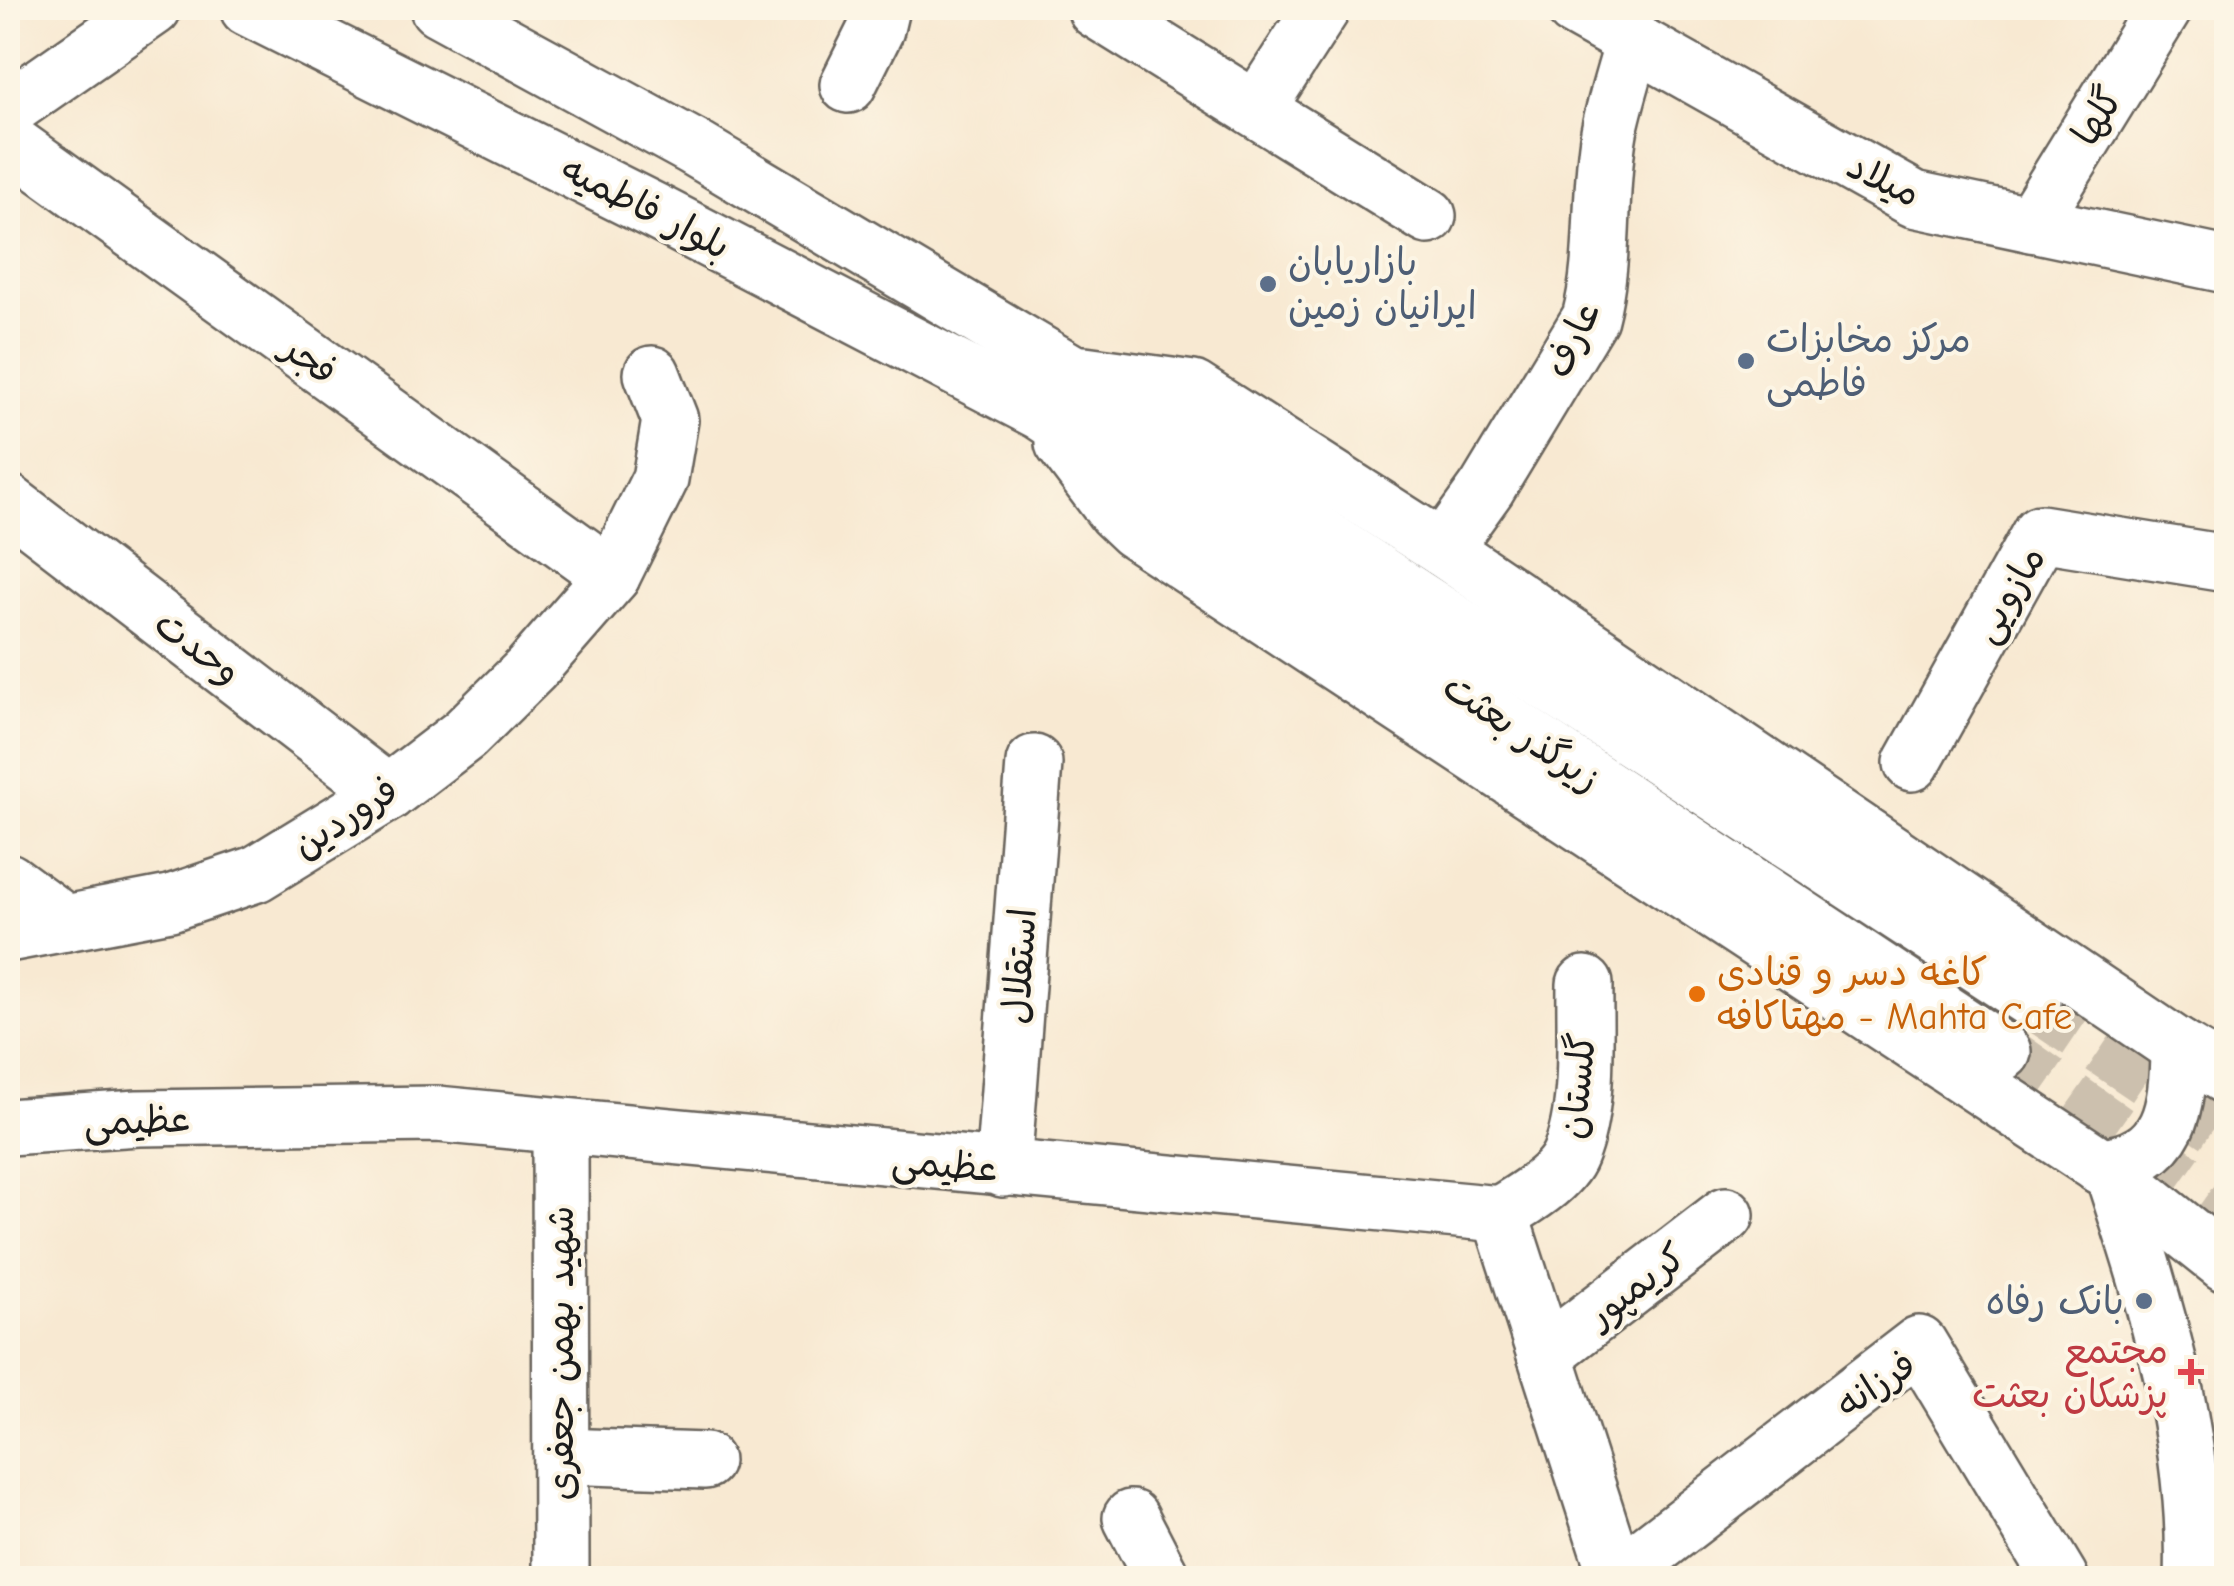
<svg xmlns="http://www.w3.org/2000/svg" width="2234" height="1586" viewBox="0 0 2234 1586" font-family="'Comic Neue','Playpen Sans Arabic',sans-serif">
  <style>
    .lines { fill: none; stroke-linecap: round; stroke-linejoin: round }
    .highway-tunnel { stroke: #ccc0ae; stroke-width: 55; stroke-dasharray: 55 28; stroke-linecap: butt }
    .minor-casing { stroke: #69645c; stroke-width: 60 }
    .major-casing { stroke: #69645c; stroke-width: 60 }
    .highway-casing { stroke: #69645c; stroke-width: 60 }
    .minor { stroke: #fff; stroke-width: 55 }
    .major { stroke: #fff; stroke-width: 55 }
    .highway { stroke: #fff; stroke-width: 55 }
    .service-dot { fill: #5c6f8a; stroke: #fcf5e5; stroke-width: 4 }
    .food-dot { fill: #e8710a; stroke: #fcf5e5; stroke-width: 4 }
    .health-dot { fill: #e0444e; stroke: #fcf5e5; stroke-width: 4 }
    .labels { text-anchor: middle; stroke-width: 8; stroke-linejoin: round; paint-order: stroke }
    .street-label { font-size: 38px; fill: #1c1c1c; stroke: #fcf5e5 }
    .service-label { font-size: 38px; fill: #4e5e75; stroke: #fcf5e5; text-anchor: start }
    .food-label { font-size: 38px; fill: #c56008; stroke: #fcf5e5; text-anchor: start }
    .health-label { font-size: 38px; fill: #be3a42; stroke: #fcf5e5; text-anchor: end }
  </style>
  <rect width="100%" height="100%" fill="#fcf5e5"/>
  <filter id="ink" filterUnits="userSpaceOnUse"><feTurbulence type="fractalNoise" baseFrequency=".01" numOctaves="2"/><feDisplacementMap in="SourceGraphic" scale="20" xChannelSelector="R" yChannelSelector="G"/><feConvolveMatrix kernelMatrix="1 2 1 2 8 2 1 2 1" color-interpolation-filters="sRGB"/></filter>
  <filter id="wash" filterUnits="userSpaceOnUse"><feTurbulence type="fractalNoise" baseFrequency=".0048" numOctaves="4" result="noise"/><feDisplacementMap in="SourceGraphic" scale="40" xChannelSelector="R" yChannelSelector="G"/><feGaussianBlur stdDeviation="2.25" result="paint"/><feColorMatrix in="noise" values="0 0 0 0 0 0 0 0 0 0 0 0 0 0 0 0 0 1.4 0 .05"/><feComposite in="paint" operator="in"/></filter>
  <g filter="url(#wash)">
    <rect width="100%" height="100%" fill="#f8e9d2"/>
  </g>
  <g filter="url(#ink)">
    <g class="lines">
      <!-- highway-tunnel -->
      <g class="highway-tunnel">
        <polyline points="2033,1001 2226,1131"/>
        <polyline points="2003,1052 2226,1210"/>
      </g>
      <!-- minor casing -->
      <g class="minor-casing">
        <g id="minor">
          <polyline points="1574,8 1914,199 2226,265"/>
          <polyline points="1096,10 1428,216"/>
          <polyline points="848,85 876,29 881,8"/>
          <polyline points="8,109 153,8"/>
          <polyline points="1257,109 1322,8"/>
          <polyline points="8,141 612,576"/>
          <polyline points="2031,224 2164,8"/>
          <polyline points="8,502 388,793"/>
          <path d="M1443,549L1487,488L1590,318C1606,258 1598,194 1609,132C1615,102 1625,72 1633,42"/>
          <polyline points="1912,763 2040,533 2226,563"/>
          <polyline points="8,881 65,923"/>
          <polyline points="8,934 170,903 256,874 388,793 464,735 531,669 612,576 660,479 670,420 652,374"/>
          <polyline points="8,1127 138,1118 437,1114 1500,1214"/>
          <polyline points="560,1128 561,1578"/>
          <polyline points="1003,1169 1034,763"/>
          <polyline points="1500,1214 1617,1578"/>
          <path d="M1500,1214C1522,1201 1560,1179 1570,1154C1590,1106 1584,1036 1585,984"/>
          <polyline points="1545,1354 1726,1215"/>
          <polyline points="561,1456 705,1461"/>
          <polyline points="1131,1518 1162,1578"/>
          <polyline points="1615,1578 1919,1344 2060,1578"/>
        </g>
      </g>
      <!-- major casing -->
      <g class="major-casing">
        <polyline id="major" points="2218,1578 2226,1567"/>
      </g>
      <!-- highway casing -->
      <g class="highway-casing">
        <g id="highway">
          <polyline points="248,8 656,212 1041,412 2003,1052"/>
          <polyline points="438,8 693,147 1071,372 2033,1001"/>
          <polyline points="1084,374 1193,389 1443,549 2178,1047 2226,1076"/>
          <polyline points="1063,443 1115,512 1134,530 2113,1174 2226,1264"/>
          <path d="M2100,1166C2172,1159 2178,1107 2178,1047"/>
          <path d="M2113,1174C2156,1306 2198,1438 2193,1578"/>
        </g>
      </g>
      <!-- minor -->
      <use href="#minor" class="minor"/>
      <!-- major -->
      <use href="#major" class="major"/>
      <!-- highway -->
      <use href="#highway" class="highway"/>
    </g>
  </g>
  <!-- markers -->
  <g class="service-dot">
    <circle cx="1268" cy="284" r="10"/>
    <circle cx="1746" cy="361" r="10"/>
    <circle cx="2144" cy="1301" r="10"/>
  </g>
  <circle class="food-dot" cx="1697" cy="994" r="10"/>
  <path class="health-dot" d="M2186 1357h10v10h10v10h-10v10h-10v-10h-10v-10h10z"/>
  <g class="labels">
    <!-- street labels -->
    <g class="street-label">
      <text transform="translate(2097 116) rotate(-58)" y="13">گلها</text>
      <text transform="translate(1884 179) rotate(26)" y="13">میلاد</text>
      <text transform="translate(646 207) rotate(27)" y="13">بلوار فاطمیه</text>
      <text transform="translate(1572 339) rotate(-64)" y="13">عارف</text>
      <text transform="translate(310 359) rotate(36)" y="13">فجر</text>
      <text transform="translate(2008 594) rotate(-59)" y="13">مازویی</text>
      <text transform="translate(198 647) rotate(37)" y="13">وحدت</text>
      <text transform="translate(1522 732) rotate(34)" y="13">زیرگذر بعثت</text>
      <text transform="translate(345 817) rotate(-33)" y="13">فروردین</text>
      <text transform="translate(1019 966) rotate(-86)" y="13">استقلال</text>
      <text transform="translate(1577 1086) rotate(-84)" y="13">گلستان</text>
      <text transform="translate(137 1120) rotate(-2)" y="13">عظیمی</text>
      <text transform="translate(945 1164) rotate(5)" y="13">عظیمی</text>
      <text transform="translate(1636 1285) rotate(-37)" y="13">کریمپور</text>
      <text transform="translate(560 1353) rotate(-90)" y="13">شهید بهمن جعفری</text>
      <text transform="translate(1875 1384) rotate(-34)" y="13">فرزانه</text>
    </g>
    <!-- service labels -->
    <g class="service-label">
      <text x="1288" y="275">بازاریابان<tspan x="1288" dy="44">ایرانیان زمین</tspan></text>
      <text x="1766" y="352">مرکز مخابزات<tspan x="1766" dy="44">فاطمی</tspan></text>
      <text x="2124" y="1314" text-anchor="end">بانک رفاه</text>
    </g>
    <!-- food labels -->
    <g class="food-label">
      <text x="1717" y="985">کاغه دسر و قنادی<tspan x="1717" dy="44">مهتاکافه - Mahta Cafe</tspan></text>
    </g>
    <!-- health labels -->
    <g class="health-label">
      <text x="2168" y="1363">مجتمع<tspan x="2168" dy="44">پزشکان بعثت</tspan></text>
    </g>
  </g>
  <!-- margin -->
  <rect width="2234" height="1586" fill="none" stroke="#fcf5e5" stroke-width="40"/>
</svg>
